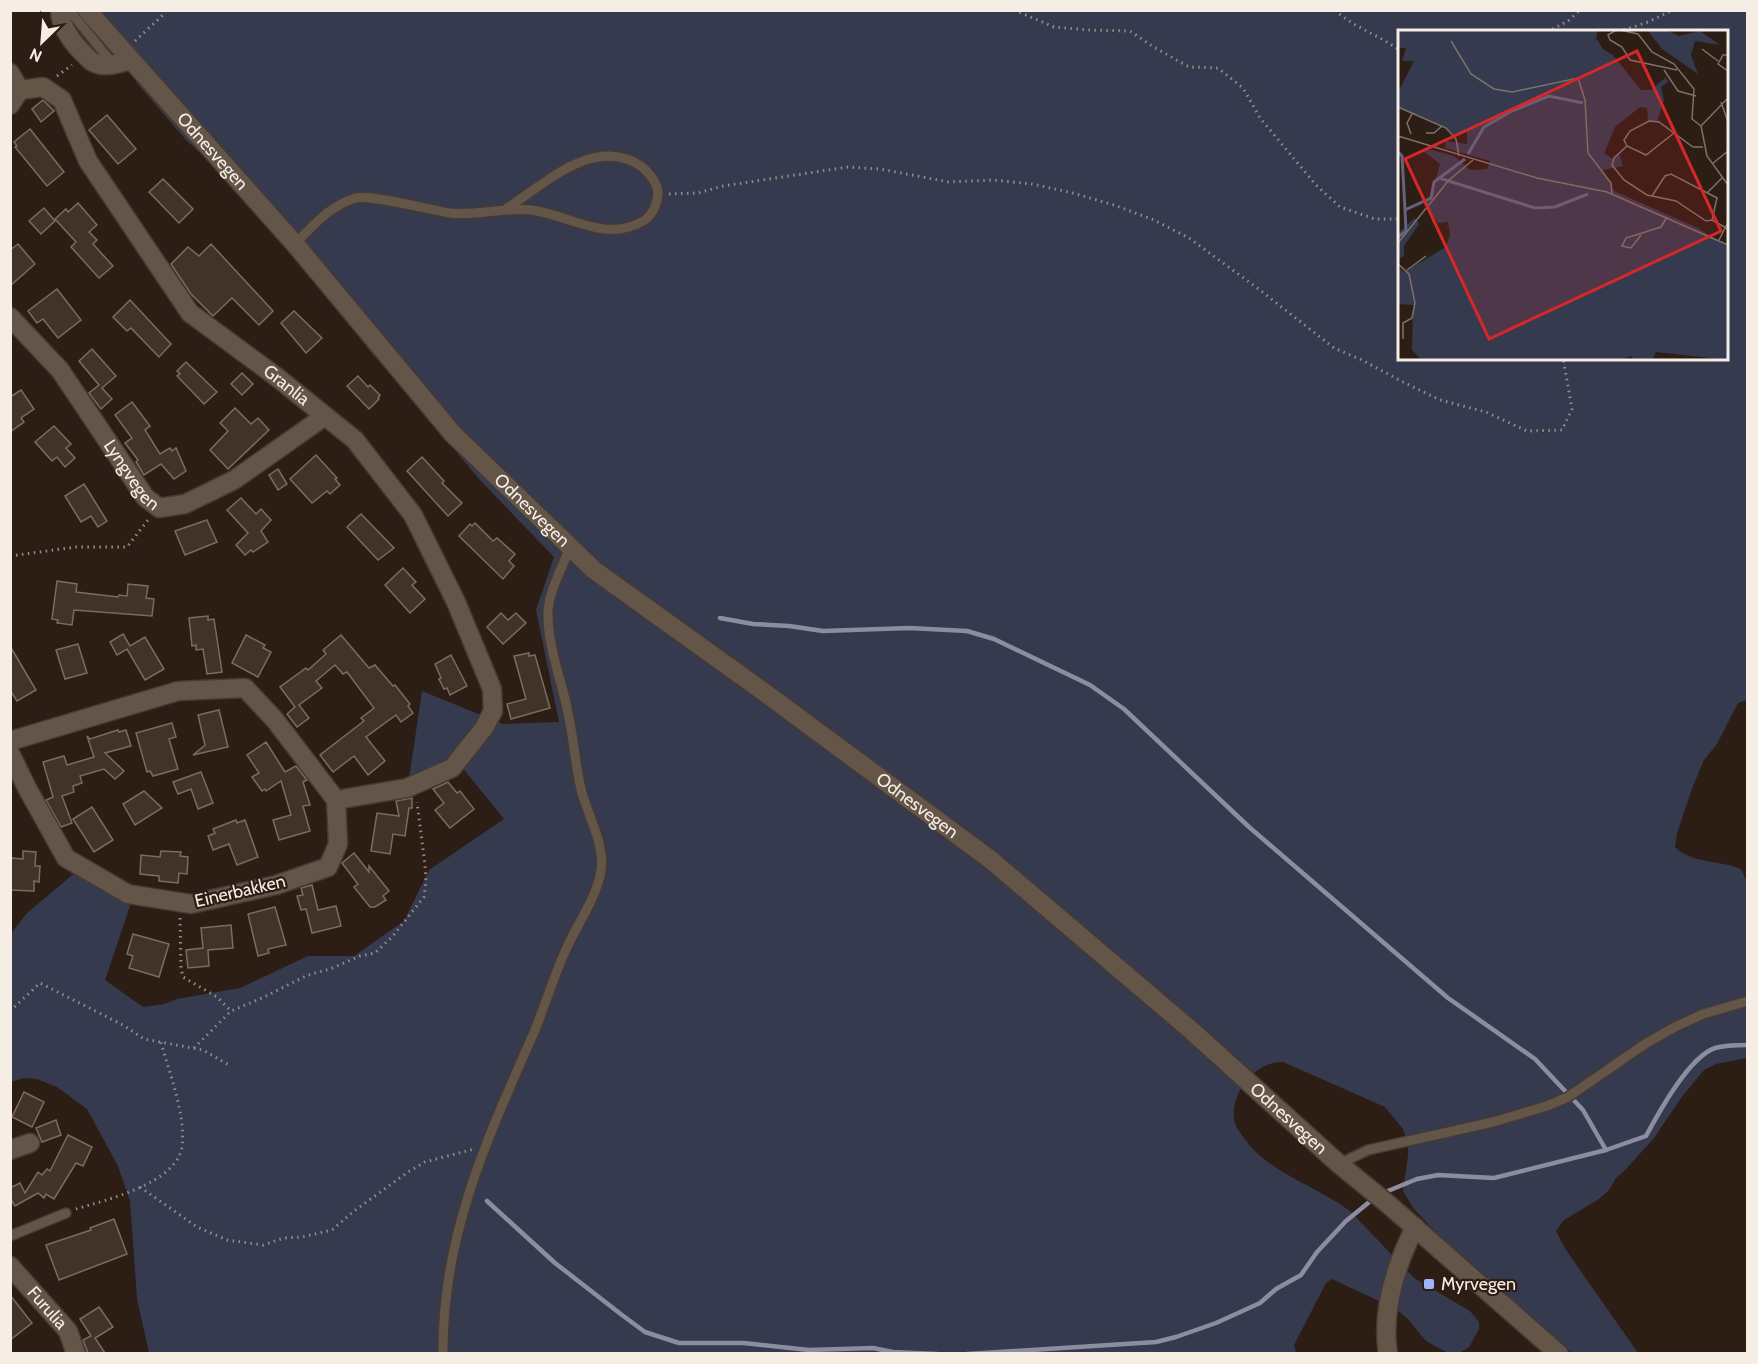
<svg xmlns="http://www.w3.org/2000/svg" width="1758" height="1364" viewBox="0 0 1758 1364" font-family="Cabin,sans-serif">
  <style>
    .green { fill: #353a4f; fill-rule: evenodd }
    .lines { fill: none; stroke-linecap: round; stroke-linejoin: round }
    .stream { stroke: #8c8da0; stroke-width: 4.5 }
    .building { fill: #413327; stroke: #7c6c60; stroke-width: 1.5 }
    .lane-casing { stroke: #463a34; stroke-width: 12 }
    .street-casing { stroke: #463a34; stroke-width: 21 }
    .secondary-casing { stroke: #463a34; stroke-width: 21 }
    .path { stroke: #988d84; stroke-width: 3; stroke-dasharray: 1.5 4.5; stroke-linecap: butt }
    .lane { stroke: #645549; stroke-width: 9 }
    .street { stroke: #645549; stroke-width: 18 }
    .secondary { stroke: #645549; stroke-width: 18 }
    .poi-dot { fill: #a3b2fd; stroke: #2c1e14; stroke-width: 2 }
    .labels { text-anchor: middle; stroke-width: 4.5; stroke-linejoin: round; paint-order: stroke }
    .street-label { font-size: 18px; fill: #f6ede5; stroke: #2c1e14 }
    .poi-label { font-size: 18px; fill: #f6ede5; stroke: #2c1e14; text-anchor: start }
    .inset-river { fill: none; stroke: #5e6482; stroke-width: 3 }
    .inset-road { fill: none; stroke: #7d7168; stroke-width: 1.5 }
    .view { fill: #d62828; fill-opacity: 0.15; stroke: #d62828; stroke-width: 3 }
    .inset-edge { fill: none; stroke: #f6ede5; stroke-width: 3 }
  </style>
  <rect width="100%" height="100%" fill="#2c1e14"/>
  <!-- green -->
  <path class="green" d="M99,11H1747V700L1738,703L1717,744L1704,760L1693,786L1677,833L1675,847C1692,864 1720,860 1741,869L1747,882V1058L1716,1064L1704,1070L1681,1098L1654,1138L1626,1169L1616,1178L1609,1190L1599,1199L1564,1220L1556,1231L1566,1250L1638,1353H1573L1563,1347L1443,1240L1414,1209L1403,1191L1408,1156V1142L1403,1129L1385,1107L1283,1062C1256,1061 1231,1092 1234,1118C1234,1124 1240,1133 1244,1138C1267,1172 1318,1187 1350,1211L1414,1278L1470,1311L1479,1322V1329L1469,1347L1459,1353H1448L1426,1341L1408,1319L1396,1309L1332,1279L1326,1283L1294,1345L1296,1352L1299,1353H149L137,1299L130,1201L118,1166L87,1109L57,1087L37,1079L24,1078L11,1082L10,935L27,913L83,866L134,894L105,980L143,1007L164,1004L177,999L240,988L308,956H354L404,921L429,870L504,819L453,756L409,779L422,691L503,724L559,722L536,610L554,557L479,479L383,364L373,355L322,288L213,164L186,140L136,82C138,78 142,73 142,69C143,55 108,22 99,11ZM1400,32H1726V358H1400Z"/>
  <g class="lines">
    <!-- stream -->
    <g class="stream">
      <polyline points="720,618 753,624 789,626 823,631 909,628 967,631 994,639 1090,685 1124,709 1249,827 1448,998 1535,1059 1583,1110 1606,1150"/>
      <path d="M1383,1193L1417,1179L1438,1175L1494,1178L1606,1150L1646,1136C1659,1112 1689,1057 1715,1048C1725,1045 1737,1045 1748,1045"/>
      <polyline points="487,1201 555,1263 622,1315 645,1332 679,1343 744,1343 809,1350 873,1348 893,1352 937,1354"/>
      <polyline points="967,1354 1156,1342 1176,1337 1216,1323 1260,1303 1276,1289 1301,1275 1317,1252 1346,1221 1373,1199"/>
    </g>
  </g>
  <!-- building -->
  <g class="building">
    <polygon points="43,100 54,111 41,122 32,109"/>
    <polygon points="107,115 136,149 118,164 89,130"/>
    <polygon points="30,129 64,172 47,186 15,147 17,146 14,142"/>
    <polygon points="163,179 193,209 179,223 149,192"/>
    <polygon points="78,203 97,225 89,232 97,240 93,244 113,266 99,278 71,247 76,242 55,219 66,209 68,212"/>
    <polygon points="44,208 55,221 41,234 29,221"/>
    <polygon points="18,244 35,264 10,286 10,250"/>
    <polygon points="211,244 273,311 259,325 232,298 213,316 191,294 171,264 188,247 199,256"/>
    <polygon points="57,289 81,320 58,338 43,319 37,323 28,311"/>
    <polygon points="130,300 171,344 159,357 131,328 127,331 113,317"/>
    <polygon points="294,311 322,338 306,353 281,323"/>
    <polygon points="92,349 116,376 102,388 112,399 101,409 89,393 99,385 79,361"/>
    <polygon points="186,362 217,392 204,404 177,376 180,374 177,371"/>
    <polygon points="242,373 253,384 242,395 231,384"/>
    <polygon points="358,376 368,387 370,385 380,395 378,398 379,399 369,409 347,386"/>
    <polygon points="21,390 34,409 21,418 24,422 10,432 10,397"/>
    <polygon points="132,402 150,426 145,430 160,454 170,448 172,451 176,448 186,471 174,479 161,464 144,475 136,462 138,460 125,443 132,438 115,415"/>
    <polygon points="235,408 251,424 258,418 269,430 228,469 210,450 228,431 220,423"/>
    <polygon points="54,426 71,444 66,448 75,458 65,467 57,457 52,461 35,442"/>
    <polygon points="316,455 337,478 335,479 340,485 330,494 327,491 312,503 290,479"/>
    <polygon points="422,457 444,481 442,483 462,503 448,516 407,471"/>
    <polygon points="278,469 287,484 278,490 269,475"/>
    <polygon points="84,484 107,521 98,527 91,516 81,522 65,496"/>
    <polygon points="241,498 256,514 261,509 271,520 261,531 268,542 253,552 251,550 245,555 236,545 248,533 227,510"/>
    <polygon points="361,514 394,548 378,560 347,527"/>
    <polygon points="207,520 217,542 185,555 175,531"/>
    <polygon points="475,523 493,541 497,538 515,554 509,561 514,566 503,579 459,536 470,524 472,526"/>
    <polygon points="403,568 416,582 412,585 425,599 410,613 385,585"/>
    <polygon points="57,581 77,584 76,592 118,597 119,595 127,596 128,584 148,586 146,598 154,599 152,616 74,610 72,625 57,623 58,620 52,619"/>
    <polygon points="501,613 508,620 516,613 526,623 503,644 487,627"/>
    <polygon points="208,616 208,620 214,619 222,672 207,674 203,649 196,650 196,645 192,646 189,618"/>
    <polygon points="123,634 130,646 145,637 164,669 145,680 127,649 117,655 110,642"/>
    <polygon points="246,635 265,645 263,648 271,652 258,677 232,663"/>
    <polygon points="341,635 369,668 375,665 393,686 395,685 410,704 408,706 413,713 401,722 396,715 366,737 385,761 368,775 354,756 333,772 320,755 364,721 361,718 374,708 347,672 343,674 335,665 316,681 322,688 299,705 309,718 297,727 287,714 295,707 280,687 306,668 308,670 326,654 323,650"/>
    <polygon points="78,644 87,673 65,679 56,650"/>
    <polygon points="10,646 36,690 17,701 10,690"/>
    <polygon points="529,653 529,656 535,655 550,708 511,719 507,704 526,699 514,656"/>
    <polygon points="451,655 467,686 450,695 447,688 444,689 439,679 441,678 435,664"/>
    <polygon points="219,710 228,747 193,755 205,745 198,715"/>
    <polygon points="172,723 176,737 169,739 178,769 153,776 150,771 147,772 136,733"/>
    <polygon points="118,730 119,732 126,730 131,746 105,753 124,771 115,779 104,769 80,776 82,783 73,786 74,792 62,796 72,823 61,827 46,800 53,797 43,762 64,756 67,765 94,757 87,736 90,739"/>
    <polygon points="266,742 285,772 296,766 307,780 303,782 310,805 303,806 310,831 279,840 273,820 291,815 281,781 266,791 265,789 262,791 252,777 259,773 247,755"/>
    <polygon points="201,772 213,803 198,809 191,789 178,794 173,782"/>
    <polygon points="448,782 457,793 460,791 474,809 450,828 435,810 444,803 433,789"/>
    <polygon points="144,791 162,808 135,825 123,804"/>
    <polygon points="412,798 412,808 409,808 405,836 393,834 390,854 371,851 377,813 399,816 396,801"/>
    <polygon points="92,807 113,840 94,852 73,819"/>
    <polygon points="236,820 237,823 245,820 258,857 237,865 229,844 213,850 208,836 215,833 213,829"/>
    <polygon points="23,851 36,852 35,866 40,866 39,882 34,881 34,891 11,890 10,863 12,858 23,859"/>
    <polygon points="161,851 181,852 180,856 188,857 187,874 179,873 178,883 159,881 159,876 140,874 141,855 160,857"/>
    <polygon points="354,853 369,872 369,866 389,891 383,896 386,900 375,907 370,907 354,887 358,884 342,863"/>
    <polygon points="312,885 318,910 336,906 341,926 312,933 306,909 301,910 297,896 303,895 301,888"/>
    <polygon points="275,907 286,945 268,949 269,953 258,956 248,914"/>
    <polygon points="231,925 233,948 208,950 209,966 188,968 186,950 203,948 201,928"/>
    <polygon points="133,934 169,944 159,977 129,968 133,956 127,954"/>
    <polygon points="24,1092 44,1102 32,1127 12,1117"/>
    <polygon points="56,1120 61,1135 42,1142 36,1128"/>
    <polygon points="68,1135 92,1147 83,1166 76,1163 54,1199 46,1194 44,1198 38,1193 15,1206 10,1198 10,1188 20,1183 25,1193 38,1172 42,1175 47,1169 50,1171"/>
    <polygon points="114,1219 127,1254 59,1280 46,1245 91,1230 90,1228"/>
    <polygon points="10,1295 32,1323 10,1340"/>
    <polygon points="99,1307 113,1327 95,1338 105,1353 88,1353 83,1340 91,1336 80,1319"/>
  </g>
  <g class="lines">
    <!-- lane casing -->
    <g class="lane-casing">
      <g id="lane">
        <polyline points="69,10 113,64"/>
        <path d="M295,244C314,225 329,206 356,198C370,194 430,210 450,213C477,216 504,207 531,210C571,215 606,244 645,220C653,214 658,202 658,192C657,182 648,172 641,166C594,135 545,184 507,208"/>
        <polyline points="1339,1164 1368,1150 1493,1122 1547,1106 1568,1097 1645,1044 1675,1027 1703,1014 1748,1001"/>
        <polyline points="10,1236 66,1213"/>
        <path d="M443,1354C442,1234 488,1137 535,1030C545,1005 553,979 564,954C575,927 596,900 601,871C605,845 589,818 582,793C575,766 574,740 568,713C562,681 548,648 548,615C547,595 563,566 570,547"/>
      </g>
    </g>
    <!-- street casing -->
    <g class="street-casing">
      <g id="street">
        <polyline points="10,73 20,90 10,105"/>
        <path id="s1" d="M20,90L43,87L62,100L88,161L190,313L278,378L355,440L413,515L456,602L492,689L493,711L484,728L452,768L407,788L336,800"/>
        <path id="s2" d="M10,317L60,370L145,497L159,508L185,504L234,480L325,416"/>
        <polyline points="10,741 178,691 245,688 275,720 336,800 338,844 328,867 276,885 191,904 128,894 66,858 27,788 10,753"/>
        <polyline points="10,1150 30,1143"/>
        <path id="s3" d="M10,1266L68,1331L76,1354"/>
        <path d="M1388,1354C1381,1310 1396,1265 1415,1227"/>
      </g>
    </g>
    <!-- secondary casing -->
    <g class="secondary-casing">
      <g id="secondary">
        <path d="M60,10C60,30 77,48 91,61C103,69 117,64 130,60"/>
        <path id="s4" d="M87,10L295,244L453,434L594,570L764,692L991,860L1192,1031L1339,1164L1388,1204L1559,1354"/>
      </g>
    </g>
    <!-- path -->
    <g class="path">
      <polyline points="1014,10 1054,27 1088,30 1130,31 1152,46 1189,67 1218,68 1243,88 1260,118 1316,185 1340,207 1375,219 1400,219"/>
      <path d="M1335,10C1354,28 1380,35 1400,51"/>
      <polyline points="1547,32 1568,21 1580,10"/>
      <polyline points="1618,32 1648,22 1673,10"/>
      <polyline points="135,41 165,13 165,10"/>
      <polyline points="57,76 72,65"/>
      <polyline points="669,194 698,193 723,186 848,167 880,169 949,182 993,180 1032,184 1069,192 1114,205 1154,220 1189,238 1256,287 1334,348 1362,360 1401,381 1440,400 1486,412 1527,431 1562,430 1572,409 1563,358"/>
      <polyline points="10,556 76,547 127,547 148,520"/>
      <polyline points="180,918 181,968 183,977 217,997 231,1011"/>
      <polyline points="10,1011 40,983 123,1025 144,1039 203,1050 229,1065"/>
      <polyline points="194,1048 231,1011 262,998 308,975 330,969 360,956 375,953 392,937 424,897 426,882 425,865 417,802"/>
      <polyline points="140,1187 197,1227 227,1240 263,1245 284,1238 302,1237 332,1230 354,1211 408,1172 425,1162 474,1149"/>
      <path d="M76,1209C106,1200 178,1183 182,1146C186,1115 169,1072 161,1042"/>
    </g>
    <!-- lane -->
    <use href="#lane" class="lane"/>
    <!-- street -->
    <use href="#street" class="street"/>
    <!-- secondary -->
    <use href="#secondary" class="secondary"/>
  </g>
  <!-- markers -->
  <rect class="poi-dot" x="1423" y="1278" width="12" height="12" rx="3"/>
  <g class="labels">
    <!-- street labels -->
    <g class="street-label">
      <text dy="6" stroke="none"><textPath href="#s4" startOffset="189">Odnesvegen</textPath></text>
      <text dy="6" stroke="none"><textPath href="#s1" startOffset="416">Granlia</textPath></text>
      <text dy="6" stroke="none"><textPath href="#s2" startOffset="200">Lyngvegen</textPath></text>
      <text dy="6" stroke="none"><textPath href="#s4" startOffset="670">Odnesvegen</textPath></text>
      <text dy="6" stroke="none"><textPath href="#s4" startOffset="1156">Odnesvegen</textPath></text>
      <text transform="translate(240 891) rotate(-13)" y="6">Einerbakken</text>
      <text dy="6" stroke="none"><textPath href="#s4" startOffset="1642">Odnesvegen</textPath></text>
      <text dy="6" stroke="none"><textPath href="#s3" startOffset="56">Furulia</textPath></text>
    </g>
    <!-- poi labels -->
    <g class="poi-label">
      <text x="1441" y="1290">Myrvegen</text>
    </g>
  </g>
  <!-- overview -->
  <g transform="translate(1398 30)">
    <rect width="330" height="330" fill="#2c1e14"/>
    <path d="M0,0H200L198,8L205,19L215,25L243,60H253L268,47L270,52L263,57L266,70L259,92L250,91L249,78L242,77L217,97L206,124L216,129L221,123L225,136L205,140L216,161L300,198L330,217V330L258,322L254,330H235L234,326L221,330H24L14,320L15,275L0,274V237L6,242L48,217L52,205L50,192L40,193L28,176L27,170L33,165L42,134L25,121L30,119L56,126L72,140L89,139L92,131L47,118L48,111L69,114V102L56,105L47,97L0,77V62L16,31H4L8,18H0ZM249,0H268L281,6L302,1L322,15L297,11L293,25L300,44L264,19ZM17,188L21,194L6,216V226L0,229V203Z" fill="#353a4f"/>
    <path class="inset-river" d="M0,122L4,126L7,180M70,124L86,97L114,81L151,66L185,73M41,148L137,178L157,177L190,164M0,207L8,201L7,180L33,168L36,152L67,129"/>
    <path class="inset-road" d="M218,0L210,5L212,10L224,17L232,30L279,40M222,0L240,4L254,22L276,34L296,59L294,89L303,96M53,11L73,44L96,59L114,62L180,48L187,70L190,123L213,153L214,164M304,19L320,31M330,25H325L320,34L330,41M266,40L280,61L298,66M330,68L303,96L309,126L330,155M323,72L330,92M0,77L48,98L58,109L61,126M28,103H36L44,96M276,103L248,125L229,116L226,110L232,101L251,91L261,92L295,117H305M13,104L9,93L14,84M0,106L139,148L209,162L330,215M229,116L216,128L214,135L226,150L249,165L278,171L308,191L314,190M314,134L330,121M309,163L324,148M254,166L267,146L273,144L319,168L314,190L330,199M243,205L233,218L224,216L228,208L263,197L269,187M321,210L330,192M0,213L51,150L75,130M0,234L11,244L17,273L14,288L5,293V309M9,240L28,226"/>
    <path class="view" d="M239,21L323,201L91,309L7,129Z"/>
    <rect width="330" height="330" class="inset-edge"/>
  </g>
  <!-- border -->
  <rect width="1758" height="1364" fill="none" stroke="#f6ede5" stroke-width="24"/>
  <!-- north arrow -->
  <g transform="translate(42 42) rotate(205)" stroke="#2c1e14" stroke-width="4.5" paint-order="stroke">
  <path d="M0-4.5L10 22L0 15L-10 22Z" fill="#f6ede5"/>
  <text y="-9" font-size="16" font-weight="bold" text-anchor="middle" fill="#f6ede5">N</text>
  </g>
</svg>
